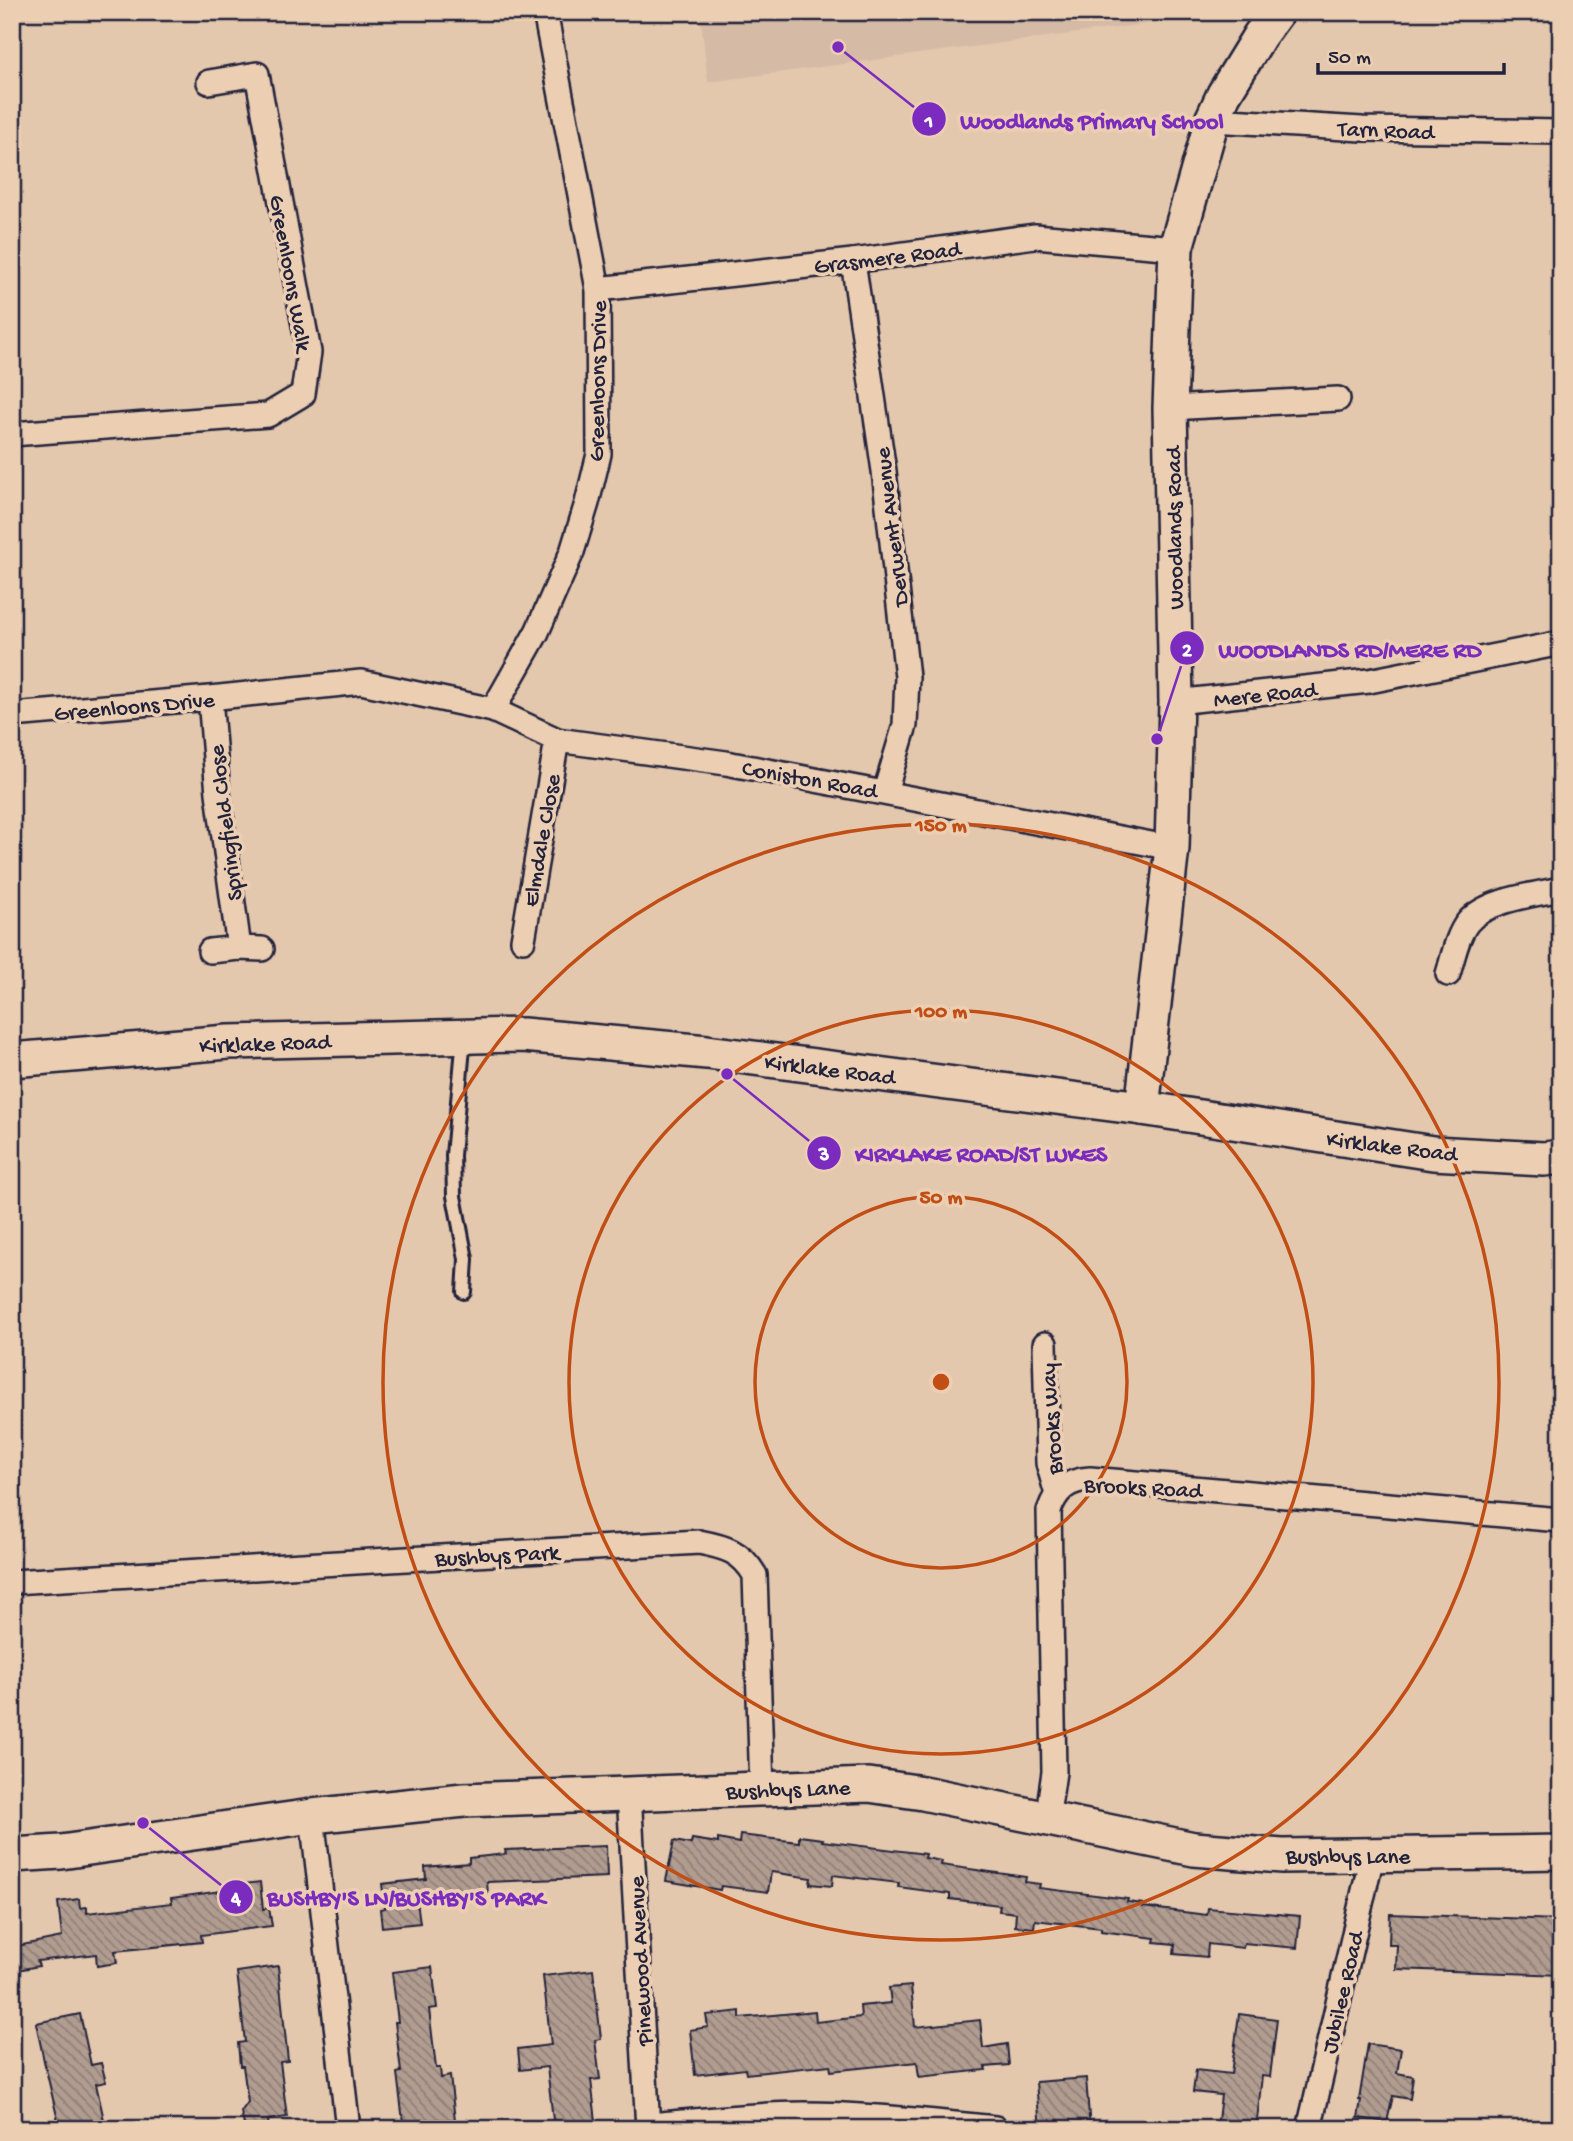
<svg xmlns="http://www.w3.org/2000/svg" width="1573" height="2141" viewBox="0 0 1573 2141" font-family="'Gochi Hand',sans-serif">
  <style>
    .built { fill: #d5bba5 }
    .building { fill: url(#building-back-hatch); stroke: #22223b; stroke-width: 2 }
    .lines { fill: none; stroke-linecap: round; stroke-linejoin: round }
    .lane-casing { stroke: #22223b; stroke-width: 18 }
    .street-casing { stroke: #22223b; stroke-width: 28 }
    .secondary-casing { stroke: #22223b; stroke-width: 38 }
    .lane { stroke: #eccfb3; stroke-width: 12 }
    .street { stroke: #eccfb3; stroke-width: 23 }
    .secondary { stroke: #eccfb3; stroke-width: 33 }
    .ring { fill: none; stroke: #c04e15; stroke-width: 3.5 }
    .labels { text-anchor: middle; stroke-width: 7; stroke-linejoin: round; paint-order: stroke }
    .street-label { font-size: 23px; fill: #22223b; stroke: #eccfb3 }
    .centre { fill: #c04e15; stroke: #eccfb3; stroke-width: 3.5 }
    .ring-label { font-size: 21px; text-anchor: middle; font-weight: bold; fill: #c04e15; stroke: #eccfb3; stroke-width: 7; stroke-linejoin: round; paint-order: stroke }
    .leader { fill: none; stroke: #7b2cbf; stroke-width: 2.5 }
    .callout-dot { fill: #7b2cbf; stroke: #eccfb3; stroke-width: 2.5 }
    .mark-label { font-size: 21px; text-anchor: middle; font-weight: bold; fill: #fff }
    .callout-label { font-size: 24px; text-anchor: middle; font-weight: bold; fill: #7b2cbf; stroke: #eccfb3; stroke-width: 7; stroke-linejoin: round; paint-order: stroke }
  </style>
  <defs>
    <pattern id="building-back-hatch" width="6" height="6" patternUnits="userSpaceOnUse" patternTransform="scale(1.75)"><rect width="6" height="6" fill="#b19c90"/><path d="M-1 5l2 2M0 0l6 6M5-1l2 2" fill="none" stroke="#907f77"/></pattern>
  </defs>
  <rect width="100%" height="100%" fill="#e4c8ae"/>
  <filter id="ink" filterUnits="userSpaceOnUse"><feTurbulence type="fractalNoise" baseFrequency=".0143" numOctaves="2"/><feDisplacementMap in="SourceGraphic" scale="14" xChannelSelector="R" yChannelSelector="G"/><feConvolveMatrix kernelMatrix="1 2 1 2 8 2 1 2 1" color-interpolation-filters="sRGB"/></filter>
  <g filter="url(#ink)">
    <!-- built -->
    <polygon class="built" points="700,12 1236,12 708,82"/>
    <!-- building -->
    <g class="building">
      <polygon points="740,1835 799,1842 799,1836 823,1839 822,1841 926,1854 925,1858 942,1861 941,1865 1026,1877 1025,1882 1040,1884 1039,1888 1128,1899 1127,1902 1143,1904 1143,1907 1207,1915 1208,1908 1300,1916 1297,1948 1244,1943 1243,1948 1208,1944 1207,1957 1174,1954 1175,1944 1154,1942 1155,1938 1101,1931 1101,1928 1035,1920 1034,1928 1015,1926 1016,1913 999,1911 1000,1905 950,1899 950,1894 898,1887 899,1883 833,1875 832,1886 810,1884 811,1878 771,1872 768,1892 721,1886 720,1890 666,1881 674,1841 691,1844 692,1839 718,1843 718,1839 739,1843"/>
      <polygon points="606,1846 607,1877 487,1882 488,1893 417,1901 420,1923 382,1927 380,1909 385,1908 382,1884 426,1879 425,1867 469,1863 469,1858 506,1854 505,1850"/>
      <polygon points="260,1882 263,1909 269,1908 272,1926 201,1935 202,1942 115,1951 117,1963 97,1966 96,1954 37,1961 39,1966 12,1971 12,1947 62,1937 58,1902 79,1899 80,1908 87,1907 87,1913 172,1903 171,1898 228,1890 228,1886"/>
      <polygon points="1390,1914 1561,1920 1561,1975 1396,1969 1397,1945 1389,1945"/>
      <polygon points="278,1966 288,2061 280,2062 287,2117 268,2120 269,2129 245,2129 241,2112 248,2102 243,2066 240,2066 238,2043 245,2042 237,1972"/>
      <polygon points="432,1967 437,2008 429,2009 436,2068 440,2068 441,2078 450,2076 456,2129 404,2129 397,2073 401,2072 395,2022 398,2022 392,1972"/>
      <polygon points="593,1970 601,2039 595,2040 600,2079 591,2080 597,2129 554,2129 547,2067 520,2070 518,2049 551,2045 543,1976"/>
      <polygon points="911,1986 915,2027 980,2020 983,2048 1007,2044 1009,2065 985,2067 986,2070 919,2077 917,2062 831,2071 830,2065 746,2074 745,2069 695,2075 690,2030 708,2027 706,2015 740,2011 740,2018 815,2011 816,2022 861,2017 860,2006 891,2003 889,1988"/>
      <polygon points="80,2014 91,2065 101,2063 106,2082 96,2084 106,2129 60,2129 44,2061 36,2023"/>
      <polygon points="1239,2014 1277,2019 1270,2077 1262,2076 1256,2129 1217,2129 1221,2095 1193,2092 1196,2070 1231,2074"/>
      <polygon points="1368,2044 1401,2049 1397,2073 1413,2076 1410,2099 1393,2096 1387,2122 1358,2118 1361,2100 1359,2100"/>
      <polygon points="1086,2078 1090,2129 1040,2129 1036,2082"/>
    </g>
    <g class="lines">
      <!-- lane casing -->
      <g class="lane-casing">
        <polyline id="lane" points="464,1292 466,1259 454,1196 453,1155 464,1037"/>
      </g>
      <!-- street casing -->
      <g class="street-casing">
        <g id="street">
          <polyline points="1212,120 1362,129 1561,132"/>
          <polyline points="853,261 884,471 907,677 905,725 885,792"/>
          <polyline points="598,289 853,261 1035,236 1176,248"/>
          <polyline points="1170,408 1338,399"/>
          <polyline points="12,434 268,415 303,394 309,352 257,74 209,82"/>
          <polyline points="210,698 218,793 239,948"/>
          <polyline points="1176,702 1369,681 1561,643"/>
          <polyline points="493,710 557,740 726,763 1172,848"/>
          <polyline points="12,715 210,698 361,682 493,710 537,632 572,552 587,503 599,454 598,289 545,12"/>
          <polyline points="523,940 557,740"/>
          <polyline points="210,951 239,948 262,949"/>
          <path d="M1448,974C1453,958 1457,935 1468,922C1486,900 1533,895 1561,889"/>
          <polyline points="1045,1344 1048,1463 1057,1494"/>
          <path d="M12,1582L699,1542C725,1547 741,1551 755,1575L762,1789"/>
          <polyline points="629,1793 648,2129"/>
          <polyline points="312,1816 348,2129"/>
          <path d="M1047,1820L1054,1772L1049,1511C1056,1490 1068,1480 1090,1479L1561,1520"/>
          <path d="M647,2125C699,2121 751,2114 803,2114C867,2114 932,2122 995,2128"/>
          <polyline points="1309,2129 1372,1856"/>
        </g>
      </g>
      <!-- secondary casing -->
      <g class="secondary-casing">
        <g id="secondary">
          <polyline points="12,1060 228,1042 523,1035 707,1052 1142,1108 1433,1153 1544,1159 1561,1157"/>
          <polyline points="1142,1108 1172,848 1176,702 1170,408 1176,248 1212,120 1224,94 1260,35 1277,12"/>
          <polyline points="12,1855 61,1852 312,1816 464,1800 869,1785 923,1793 1194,1849 1282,1856 1561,1852"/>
        </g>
      </g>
      <!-- lane -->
      <use href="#lane" class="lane"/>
      <!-- street -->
      <use href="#street" class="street"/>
      <!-- secondary -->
      <use href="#secondary" class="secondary"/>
    </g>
  </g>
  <!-- distance rings -->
  <g class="ring">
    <circle cx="941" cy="1382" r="186"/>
    <circle cx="941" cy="1382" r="372"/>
    <circle cx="941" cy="1382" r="558"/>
  </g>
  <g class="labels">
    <!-- street labels -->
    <g class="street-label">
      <text transform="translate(1386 129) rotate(2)" y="8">Tarn Road</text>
      <text transform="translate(887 256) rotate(-7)" y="8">Grasmere Road</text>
      <text transform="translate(292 273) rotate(80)" y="8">Greenloons Walk</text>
      <text transform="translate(596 381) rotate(-89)" y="8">Greenloons Drive</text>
      <text transform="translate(890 527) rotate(-97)" y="8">Derwent Avenue</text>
      <text transform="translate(1173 528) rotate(-91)" y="8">Woodlands Road</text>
      <text transform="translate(1265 693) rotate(-6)" y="8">Mere Road</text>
      <text transform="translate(134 705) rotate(-5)" y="8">Greenloons Drive</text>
      <text transform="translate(810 778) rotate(10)" y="8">Coniston Road</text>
      <text transform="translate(224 823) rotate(-97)" y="8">Springfield Close</text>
      <text transform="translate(540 840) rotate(-80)" y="8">Elmdale Close</text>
      <text transform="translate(265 1042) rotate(-2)" y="8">Kirklake Road</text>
      <text transform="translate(830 1068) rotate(7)" y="8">Kirklake Road</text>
      <text transform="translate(1392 1145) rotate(7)" y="8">Kirklake Road</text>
      <text transform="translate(1050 1419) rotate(-94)" y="8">Brooks Way</text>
      <text transform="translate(1143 1486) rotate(3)" y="8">Brooks Road</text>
      <text transform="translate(497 1554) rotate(-3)" y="8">Bushbys Park</text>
      <text transform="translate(788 1788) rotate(-2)" y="8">Bushbys Lane</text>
      <text x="1348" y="1863">Bushbys Lane</text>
      <text transform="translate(639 1961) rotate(-93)" y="8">Pinewood Avenue</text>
      <text transform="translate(1341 1992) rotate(-77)" y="8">Jubilee Road</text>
    </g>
  </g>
  <circle cx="941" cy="1382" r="10" class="centre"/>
  <g class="ring-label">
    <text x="941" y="831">150 m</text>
    <text x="941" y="1017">100 m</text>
    <text x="941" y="1203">50 m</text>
  </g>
  <!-- callouts -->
  <path class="leader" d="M838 47L929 119M1157 739L1187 648M727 1074L824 1153M143 1823L236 1897"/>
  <g class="callout-dot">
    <circle cx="838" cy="47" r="7"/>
    <circle cx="1157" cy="739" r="7"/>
    <circle cx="727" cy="1074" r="7"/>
    <circle cx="143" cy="1823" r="7"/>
    <circle cx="929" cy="119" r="18"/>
    <circle cx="1187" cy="648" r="18"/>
    <circle cx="824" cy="1153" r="18"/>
    <circle cx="236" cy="1897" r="18"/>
  </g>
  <g class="mark-label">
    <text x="929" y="127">1</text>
    <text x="1187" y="656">2</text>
    <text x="824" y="1160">3</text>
    <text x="236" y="1904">4</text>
  </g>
  <g class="callout-label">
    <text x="1092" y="128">Woodlands Primary School</text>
    <text x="1350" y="657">WOODLANDS RD/MERE RD</text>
    <text x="981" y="1161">KIRKLAKE ROAD/ST LUKES</text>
    <text x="406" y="1905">BUSHBY'S LN/BUSHBY'S PARK</text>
  </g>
  <!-- margin -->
  <rect width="1573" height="2141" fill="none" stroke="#eccfb3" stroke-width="42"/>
  <rect x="21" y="21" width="1531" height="2099" fill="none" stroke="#22223b" stroke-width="2.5" filter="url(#ink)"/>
  <!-- scale -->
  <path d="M1318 63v10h186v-10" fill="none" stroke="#22223b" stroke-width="3.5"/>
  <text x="1328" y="63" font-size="21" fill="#22223b" stroke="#eccfb3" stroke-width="5" paint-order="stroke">50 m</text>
</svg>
